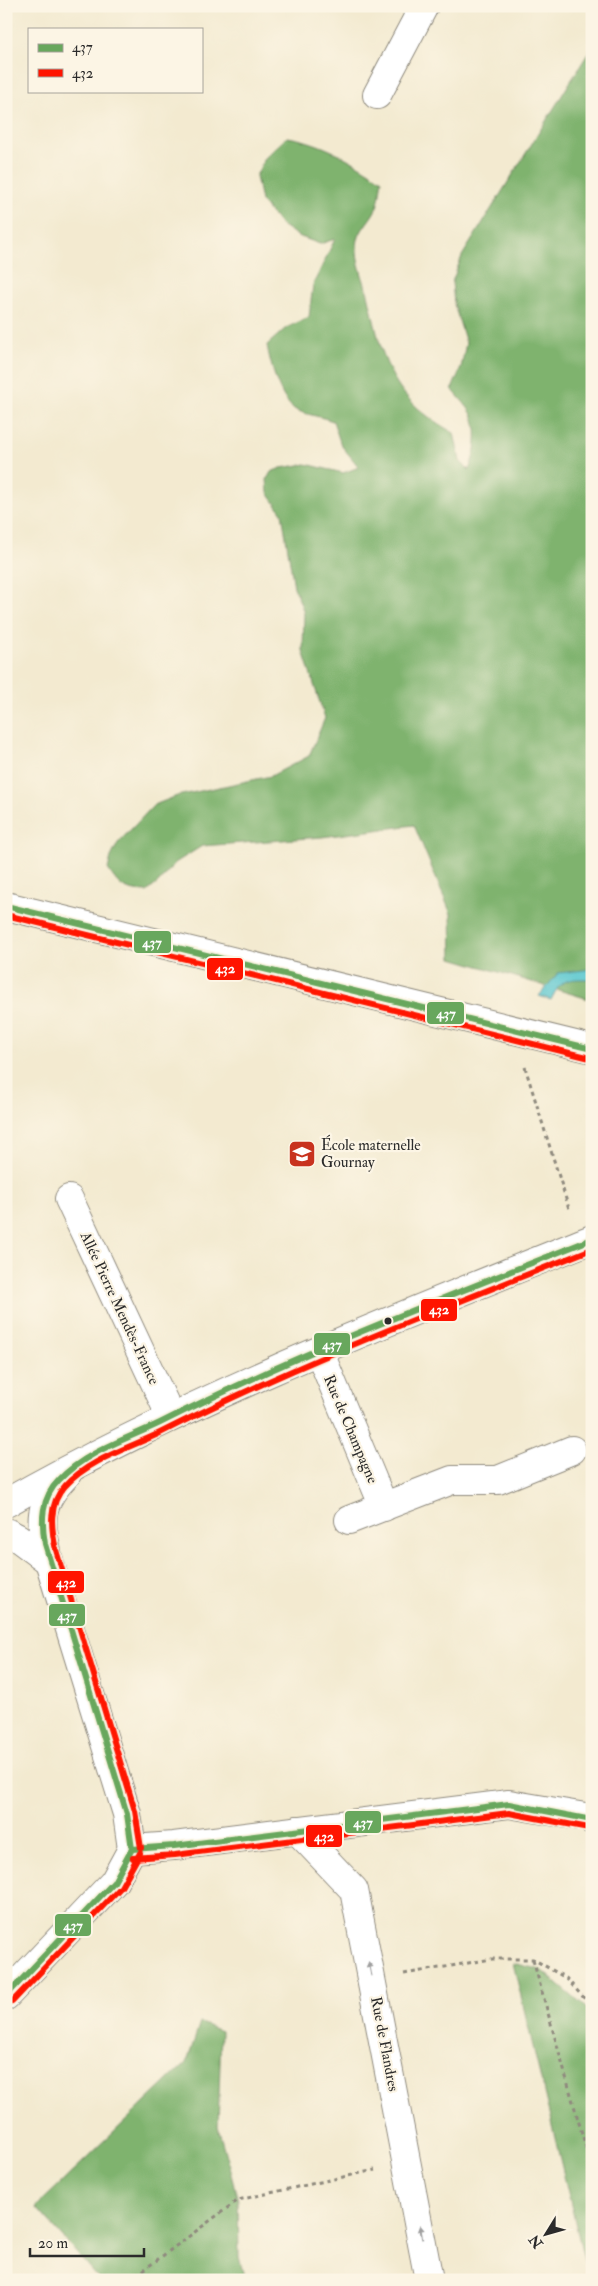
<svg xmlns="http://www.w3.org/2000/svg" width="598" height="2286" viewBox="0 0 598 2286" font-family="'IM FELL Double Pica',serif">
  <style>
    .forest { fill: #7fb36e; stroke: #556f4c }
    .water { fill: #5bc8d0; stroke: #437a7e }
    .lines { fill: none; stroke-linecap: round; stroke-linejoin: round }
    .minor-casing { stroke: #8f8a7e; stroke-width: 30 }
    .major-casing { stroke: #8f8a7e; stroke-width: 30 }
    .path { stroke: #8f8a7e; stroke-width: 3; stroke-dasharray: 4 4; stroke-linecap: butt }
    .minor { stroke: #fff; stroke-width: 28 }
    .major { stroke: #fff; stroke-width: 28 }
    .bus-1-casing { stroke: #fcf5e5; stroke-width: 10 }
    .bus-2-casing { stroke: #fcf5e5; stroke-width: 10 }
    .bus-1 { stroke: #68a75d; stroke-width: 6 }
    .bus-2 { stroke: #ff1400; stroke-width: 6 }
    .oneway { fill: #a0a0a0 }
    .bus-dot { fill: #2b2b2b; stroke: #fcf5e5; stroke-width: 2 }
    .labels { text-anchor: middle; stroke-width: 4.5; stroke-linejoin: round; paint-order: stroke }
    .poi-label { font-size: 15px; fill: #2b2b2b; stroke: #fcf5e5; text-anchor: start }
    .street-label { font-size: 15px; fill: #2b2b2b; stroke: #fcf5e5 }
    .line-badge { stroke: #fcf5e5; stroke-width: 2 }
    .badge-label { font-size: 14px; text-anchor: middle; font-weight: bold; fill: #fff }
  </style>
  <rect width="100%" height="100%" fill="#fcf5e5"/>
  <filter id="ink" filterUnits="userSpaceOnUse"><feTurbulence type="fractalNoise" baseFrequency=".02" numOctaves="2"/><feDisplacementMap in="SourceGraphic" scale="10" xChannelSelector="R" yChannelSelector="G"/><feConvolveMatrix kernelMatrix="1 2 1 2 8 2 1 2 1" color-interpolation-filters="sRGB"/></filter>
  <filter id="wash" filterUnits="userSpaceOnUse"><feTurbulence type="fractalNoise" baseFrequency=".0096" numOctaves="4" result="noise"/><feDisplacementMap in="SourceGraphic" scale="20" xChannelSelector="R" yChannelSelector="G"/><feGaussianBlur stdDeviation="1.12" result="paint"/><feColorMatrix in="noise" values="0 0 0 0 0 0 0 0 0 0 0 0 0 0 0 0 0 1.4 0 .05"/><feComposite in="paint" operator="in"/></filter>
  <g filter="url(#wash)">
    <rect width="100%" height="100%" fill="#f3ead0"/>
    <!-- forest -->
    <g class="forest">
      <path d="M592,47V1000L452,958L451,914L414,825L322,837L202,846L175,863L159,882L147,892C125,891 120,888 108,869L111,857L118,843L154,805L177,796L271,776L309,756L325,718L303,651L304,612L294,587L282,513L268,493L267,479L271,472L281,468L306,464L343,473L359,467L341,445L333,421C322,417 309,415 298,411C280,404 270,362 267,345L286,328L309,317L313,285L335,239L320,244L298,236L280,224L261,201L256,176L265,158L287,137C322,142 353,161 382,180C380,189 380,201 376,209C369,223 358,230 357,246C356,261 364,280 368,294C383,361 389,397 454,433L460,461L469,470C475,455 479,435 474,419C471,409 459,398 452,389L461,368L466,343L454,304L452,282L462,256Z"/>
      <polygon points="513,1963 541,1970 592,2013 592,2280 589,2280"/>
      <polygon points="200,2023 221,2031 218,2127 238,2200 239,2257 245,2280 100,2280 36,2207 187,2062"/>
    </g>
    <!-- water -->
    <path class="water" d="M592,969V979C569,979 562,977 551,1000L539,996L558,973Z"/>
  </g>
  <g filter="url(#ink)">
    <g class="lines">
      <!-- minor casing -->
      <g class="minor-casing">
        <g id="minor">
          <polyline points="377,95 424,6"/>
          <polyline points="69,1199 171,1417"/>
          <polyline points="319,1351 384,1507"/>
          <path d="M67,1474C36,1505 40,1521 49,1561L127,1814L132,1849"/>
          <path d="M6,1503C193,1397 393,1319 592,1239"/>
          <polyline points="349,1520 452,1480 498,1480 572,1450"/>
          <polyline points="6,1532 18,1538 49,1561"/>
          <polyline points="297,1830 354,1890 429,2280"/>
          <polyline points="132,1849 174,1846 509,1804 585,1817 592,1820"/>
          <polyline points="6,1996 114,1882 132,1849"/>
        </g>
      </g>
      <!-- major casing -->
      <g class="major-casing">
        <polyline id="major" points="6,906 592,1049"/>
      </g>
      <!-- path -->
      <g class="path">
        <polyline points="525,1067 570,1212"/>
        <polyline points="533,1960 592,2169"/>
        <polyline points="404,1974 492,1959 533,1959 566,1978 592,2007"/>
        <polyline points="130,2280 238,2200 375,2170"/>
      </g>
      <!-- minor -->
      <use href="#minor" class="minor"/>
      <!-- major -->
      <use href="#major" class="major"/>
      <!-- bus-1 casing -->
      <g class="bus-1-casing">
        <g id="bus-1">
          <polyline points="6,906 592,1049"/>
          <path d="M132,1849L127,1814L45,1544C41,1521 41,1498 59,1480C85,1452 127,1439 160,1423C300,1352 447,1297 592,1239"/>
          <polyline points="132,1849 174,1846 509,1804 592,1820"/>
          <polyline points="6,1996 114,1882 132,1849"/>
        </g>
      </g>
      <!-- bus-2 casing -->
      <g class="bus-2-casing">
        <g id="bus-2">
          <polyline points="6,915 590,1058"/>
          <path d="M141,1848L135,1811L56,1550C51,1528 48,1504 65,1486C88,1460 129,1448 160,1433C300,1362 446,1307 592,1249"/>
          <polyline points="133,1858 175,1855 509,1813 589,1828"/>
          <polyline points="12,2002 121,1887 140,1853"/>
        </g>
      </g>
      <!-- bus-1 -->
      <use href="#bus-1" class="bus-1"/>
      <!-- bus-2 -->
      <use href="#bus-2" class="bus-2"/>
    </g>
    <!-- one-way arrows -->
    <defs><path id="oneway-solid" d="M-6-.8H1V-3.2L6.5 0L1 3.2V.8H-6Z" transform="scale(1.25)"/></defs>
    <g class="oneway">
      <use href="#oneway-solid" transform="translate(370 1969) rotate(-102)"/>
      <use href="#oneway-solid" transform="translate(421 2232) rotate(-100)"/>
    </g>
  </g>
  <!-- icons -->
  <defs>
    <g id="school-square" transform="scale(1.4375)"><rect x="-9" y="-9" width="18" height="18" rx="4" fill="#c8321e" stroke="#fcf5e5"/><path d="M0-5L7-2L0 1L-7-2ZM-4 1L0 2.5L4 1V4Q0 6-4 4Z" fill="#fff"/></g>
  </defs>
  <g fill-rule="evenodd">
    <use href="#school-square" x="302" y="1154"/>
  </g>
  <!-- markers -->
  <circle class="bus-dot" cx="388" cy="1321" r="4.5"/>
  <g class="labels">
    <!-- poi labels -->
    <g class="poi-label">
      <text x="321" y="1150">École maternelle<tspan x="321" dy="17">Gournay</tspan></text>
    </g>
    <!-- street labels -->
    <g class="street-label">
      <text transform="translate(120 1308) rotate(65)" y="5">Allée Pierre Mendès-France</text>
      <text transform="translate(351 1429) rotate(67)" y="5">Rue de Champagne</text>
      <text transform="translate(385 2044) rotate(79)" y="5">Rue de Flandres</text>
    </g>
  </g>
  <g class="line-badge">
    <rect x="133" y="930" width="39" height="24" rx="5" fill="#68a75d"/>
    <rect x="206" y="957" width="38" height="24" rx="5" fill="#ff1400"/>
    <rect x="426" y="1001" width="39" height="24" rx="5" fill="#68a75d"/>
    <rect x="420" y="1298" width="38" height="24" rx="5" fill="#ff1400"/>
    <rect x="313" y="1332" width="38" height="24" rx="5" fill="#68a75d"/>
    <rect x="47" y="1570" width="38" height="24" rx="5" fill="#ff1400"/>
    <rect x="48" y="1603" width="38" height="24" rx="5" fill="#68a75d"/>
    <rect x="344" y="1810" width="38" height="24" rx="5" fill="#68a75d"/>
    <rect x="305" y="1824" width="38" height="24" rx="5" fill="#ff1400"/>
    <rect x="54" y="1913" width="38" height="24" rx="5" fill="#68a75d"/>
  </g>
  <g class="badge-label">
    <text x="152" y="947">437</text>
    <text x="225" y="973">432</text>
    <text x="446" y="1018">437</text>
    <text x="439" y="1314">432</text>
    <text x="332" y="1349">437</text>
    <text x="66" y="1587">432</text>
    <text x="67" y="1620">437</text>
    <text x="363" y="1827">437</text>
    <text x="324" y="1841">432</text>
    <text x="73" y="1930">437</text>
  </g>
  <!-- margin -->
  <rect width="598" height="2286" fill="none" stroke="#fcf5e5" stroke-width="25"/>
  <!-- legend -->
  <rect x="28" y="28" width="175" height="65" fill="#fcf5e5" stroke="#a8a49b"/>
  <rect x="38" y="44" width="25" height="8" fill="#68a75d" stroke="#a8a49b"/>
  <text x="72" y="52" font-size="15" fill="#2b2b2b">437</text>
  <rect x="38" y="69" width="25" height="8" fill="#ff1400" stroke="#a8a49b"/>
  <text x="72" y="78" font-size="15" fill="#2b2b2b">432</text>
  <!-- north arrow -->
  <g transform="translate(546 2234) rotate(233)" stroke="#fcf5e5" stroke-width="4" paint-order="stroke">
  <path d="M0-4L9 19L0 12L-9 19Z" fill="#2b2b2b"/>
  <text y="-8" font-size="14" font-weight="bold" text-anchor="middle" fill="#2b2b2b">N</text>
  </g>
  <!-- scale -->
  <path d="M30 2248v8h114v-8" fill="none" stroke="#2b2b2b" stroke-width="2.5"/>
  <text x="38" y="2248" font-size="15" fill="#2b2b2b" stroke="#fcf5e5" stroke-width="4" paint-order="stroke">20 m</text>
</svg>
